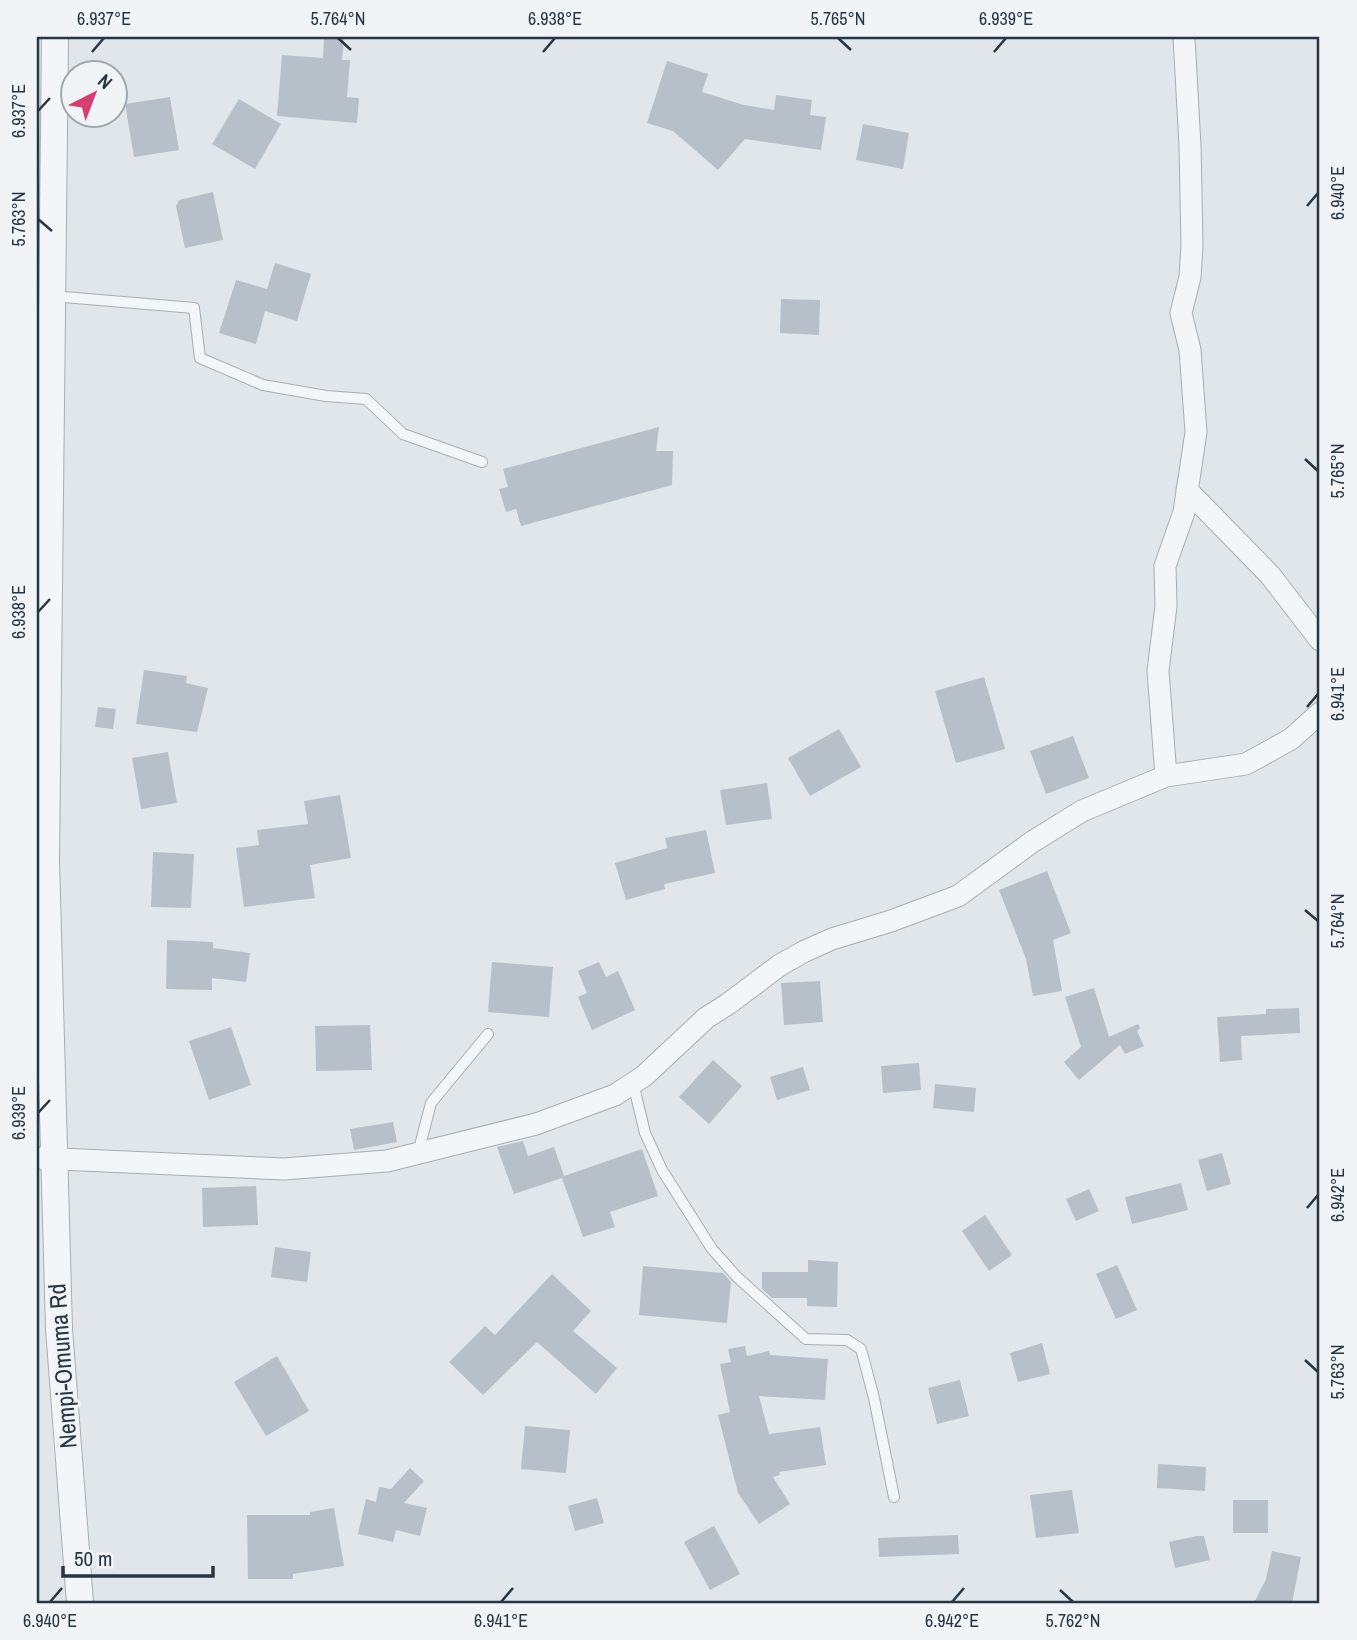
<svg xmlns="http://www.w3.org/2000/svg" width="1357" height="1640" viewBox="0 0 1357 1640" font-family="'Archivo Narrow',sans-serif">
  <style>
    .building { fill: #b7c0c8 }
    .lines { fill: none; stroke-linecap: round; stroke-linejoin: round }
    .service-casing { stroke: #a5aeb5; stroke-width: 12 }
    .minor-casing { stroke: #a5aeb5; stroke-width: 23 }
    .tertiary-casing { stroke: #a5aeb5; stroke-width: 28 }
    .service { stroke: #f3f6f8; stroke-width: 10 }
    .minor { stroke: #f3f6f8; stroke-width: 21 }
    .tertiary { stroke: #f3f6f8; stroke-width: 26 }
    .ticks { fill: none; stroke: #283643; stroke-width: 2.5 }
    .labels { text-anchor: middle; stroke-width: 6; stroke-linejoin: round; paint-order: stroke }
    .street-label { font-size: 24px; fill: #283643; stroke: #f0f4f7 }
    .neatline { fill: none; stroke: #283643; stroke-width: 2.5 }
    .ticks-label { font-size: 18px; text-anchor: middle; fill: #283643 }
  </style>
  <rect width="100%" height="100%" fill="#e0e6ea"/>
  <!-- building -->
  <g class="building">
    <polygon points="324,37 344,37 342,60 350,60 347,97 359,98 357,123 277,116 282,55 323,58"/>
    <polygon points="667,61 708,74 702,92 744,105 774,110 776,95 812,100 810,115 826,117 821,150 745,139 718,170 673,131 647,123"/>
    <polygon points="170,97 179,150 134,157 125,104"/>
    <polygon points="239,99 281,124 255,169 212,144"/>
    <polygon points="863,124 909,133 903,169 856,160"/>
    <polygon points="213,192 223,240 185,248 176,206 179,200"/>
    <polygon points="275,263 311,274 297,321 265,311 256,344 219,333 236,280 267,289"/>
    <polygon points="781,299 820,300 819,335 780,333"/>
    <polygon points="659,427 656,451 673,451 672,485 521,526 516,509 506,512 499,489 508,487 503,469"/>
    <polygon points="144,670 187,676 186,683 208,688 197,732 136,724"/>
    <polygon points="984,677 1005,749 956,763 935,691"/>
    <polygon points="98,707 116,709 113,729 95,727"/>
    <polygon points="839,729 861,767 810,796 788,758"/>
    <polygon points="1073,736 1089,778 1046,794 1030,751"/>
    <polygon points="168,752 177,803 141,809 132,758"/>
    <polygon points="767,783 772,819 726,825 720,790"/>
    <polygon points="340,795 351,858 310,865 315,898 244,907 236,848 259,845 257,830 308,824 304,801"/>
    <polygon points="706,830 715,873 664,884 665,889 626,900 615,863 667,848 665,838"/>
    <polygon points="153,852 194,854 191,908 151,907"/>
    <polygon points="1047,871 1071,933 1053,940 1062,991 1033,996 1026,959 999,890"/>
    <polygon points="167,940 213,942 213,948 250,953 246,982 212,978 212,990 166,989"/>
    <polygon points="492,962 553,967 549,1017 488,1012"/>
    <polygon points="599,962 606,977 618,971 635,1010 592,1030 578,997 587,993 578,971"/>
    <polygon points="820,981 823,1022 784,1025 781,983"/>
    <polygon points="1094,988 1109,1037 1138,1024 1140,1028 1137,1031 1144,1046 1125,1054 1120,1045 1079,1080 1064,1062 1081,1047 1065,997"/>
    <polygon points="1299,1008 1300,1033 1241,1036 1242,1060 1220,1062 1217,1017 1266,1014 1266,1009"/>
    <polygon points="370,1025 372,1070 316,1071 315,1026"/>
    <polygon points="231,1027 251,1085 209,1100 189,1041"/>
    <polygon points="713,1060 742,1086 709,1124 679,1097"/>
    <polygon points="919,1063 921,1090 883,1093 881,1066"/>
    <polygon points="803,1067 810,1090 777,1100 770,1077"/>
    <polygon points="935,1084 976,1088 974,1112 933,1108"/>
    <polygon points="393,1122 397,1142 354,1150 350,1129"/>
    <polygon points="523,1141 528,1156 554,1147 564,1176 642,1149 658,1196 610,1212 615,1227 583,1237 562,1178 514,1194 497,1147"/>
    <polygon points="1222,1153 1231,1184 1207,1191 1198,1160"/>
    <polygon points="1181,1183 1188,1210 1132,1224 1125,1197"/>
    <polygon points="256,1186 258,1225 203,1227 202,1188"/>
    <polygon points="1089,1189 1099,1211 1076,1221 1066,1199"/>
    <polygon points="985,1215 1012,1255 989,1271 962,1231"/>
    <polygon points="275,1247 311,1252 307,1282 271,1277"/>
    <polygon points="808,1260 838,1262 837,1307 807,1306 807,1298 772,1298 762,1289 762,1272 808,1272"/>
    <polygon points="1117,1265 1137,1310 1116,1319 1096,1274"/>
    <polygon points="643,1266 723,1273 731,1282 727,1323 639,1315"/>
    <polygon points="552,1274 591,1311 573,1331 617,1368 596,1394 537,1342 483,1395 449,1362 485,1326 495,1335"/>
    <polygon points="1042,1343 1050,1374 1018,1382 1010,1353"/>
    <polygon points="745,1346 747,1356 769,1351 770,1355 828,1359 825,1400 759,1396 769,1434 820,1427 826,1465 779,1472 780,1475 773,1477 790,1504 759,1524 738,1493 718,1415 730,1412 720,1364 731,1362 728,1349"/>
    <polygon points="277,1356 309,1411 266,1436 234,1382"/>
    <polygon points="960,1380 969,1416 937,1424 928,1388"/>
    <polygon points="525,1426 570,1430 566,1473 521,1469"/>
    <polygon points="1158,1464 1206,1467 1205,1491 1157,1488"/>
    <polygon points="410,1468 424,1481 404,1503 427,1508 420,1536 396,1530 393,1542 358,1534 366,1499 376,1502 379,1487 391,1489"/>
    <polygon points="1072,1490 1079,1533 1036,1538 1030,1495"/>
    <polygon points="597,1498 604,1523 575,1531 568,1506"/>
    <rect x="1233" y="1500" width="35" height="33"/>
    <polygon points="334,1508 344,1566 293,1574 293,1579 248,1579 247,1515 310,1515 310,1512"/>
    <polygon points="714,1526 740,1574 710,1590 684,1542"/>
    <polygon points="958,1535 959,1554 879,1557 878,1538"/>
    <polygon points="1197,1536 1204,1536 1210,1560 1175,1568 1169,1542"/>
    <polygon points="1272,1551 1301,1557 1292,1603 1254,1603 1266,1579"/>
  </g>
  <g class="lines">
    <!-- service casing -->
    <g class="service-casing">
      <g id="service">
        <polyline points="52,296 194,308 200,358 263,385 326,396 366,399 403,434 482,462"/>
        <polyline points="633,1083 645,1133 662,1170 712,1249 737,1277 806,1339 847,1340 861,1349 874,1398 894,1497"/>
        <polyline points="418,1153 431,1103 488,1034"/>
      </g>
    </g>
    <!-- minor casing -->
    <g class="minor-casing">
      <g id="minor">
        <polyline points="1187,490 1270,575 1320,640"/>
        <polyline points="1166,776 1158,671 1166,606 1165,566 1184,512 1196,432 1190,350 1181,313 1190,277 1192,245 1190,146 1184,37"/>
        <polyline points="37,1158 284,1169 387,1161 536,1124 615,1095 644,1076 706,1018 728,1004 780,965 805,951 832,939 891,921 958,896 1032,842 1082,811 1166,776 1246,764 1291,739 1320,713"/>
      </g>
    </g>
    <!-- tertiary casing -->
    <g class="tertiary-casing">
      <polyline id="tertiary" points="55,37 46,861 59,1329 80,1603"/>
    </g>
    <!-- service -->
    <use href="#service" class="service"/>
    <!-- minor -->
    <use href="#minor" class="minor"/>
    <!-- tertiary -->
    <use href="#tertiary" class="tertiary"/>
  </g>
  <!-- ticks -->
  <path class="ticks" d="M338,38L351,50M838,38L851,50M92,52L104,38M543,52L555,38M994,52L1006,38M38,111L50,98M1307,206L1318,193M38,219L52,231M1305,459L1318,471M38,612L50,599M1307,707L1318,694M1305,910L1318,921M38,1113L50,1100M1307,1208L1318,1195M1305,1360L1318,1372M1060,1590L1073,1602M50,1602L62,1588M501,1602L513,1588M952,1602L964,1588"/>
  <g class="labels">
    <!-- street labels -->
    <g class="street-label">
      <text transform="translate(63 1366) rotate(-94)" y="8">Nempi-Omuma Rd</text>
    </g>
  </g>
  <!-- border -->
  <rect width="1357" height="1640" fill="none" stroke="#f0f4f7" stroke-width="77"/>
  <!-- north arrow -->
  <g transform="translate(94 94) rotate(42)"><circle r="33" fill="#f0f4f7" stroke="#a0a8af" stroke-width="2"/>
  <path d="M0-5L12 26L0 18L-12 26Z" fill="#d73e6f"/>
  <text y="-10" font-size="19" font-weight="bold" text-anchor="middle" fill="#283643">N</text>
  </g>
  <!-- scale -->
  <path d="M63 1566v10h150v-10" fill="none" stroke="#283643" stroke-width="3.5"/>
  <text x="74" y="1566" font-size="21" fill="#283643" stroke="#f0f4f7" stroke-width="5" paint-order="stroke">50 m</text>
  <rect x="38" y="38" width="1280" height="1564" class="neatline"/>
  <g class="ticks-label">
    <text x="104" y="25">6.937°E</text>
    <text x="338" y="25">5.764°N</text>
    <text x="555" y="25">6.938°E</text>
    <text x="838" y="25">5.765°N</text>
    <text x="1006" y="25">6.939°E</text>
    <text transform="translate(19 111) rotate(-90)" y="6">6.937°E</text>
    <text transform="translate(1338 193) rotate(-90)" y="6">6.940°E</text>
    <text transform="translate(19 219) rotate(-90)" y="6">5.763°N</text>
    <text transform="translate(1338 471) rotate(-90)" y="6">5.765°N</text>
    <text transform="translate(19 612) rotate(-90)" y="6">6.938°E</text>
    <text transform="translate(1338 694) rotate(-90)" y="6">6.941°E</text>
    <text transform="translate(1338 921) rotate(-90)" y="6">5.764°N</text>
    <text transform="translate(19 1113) rotate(-90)" y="6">6.939°E</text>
    <text transform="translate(1338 1195) rotate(-90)" y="6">6.942°E</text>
    <text transform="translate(1338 1372) rotate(-90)" y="6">5.763°N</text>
    <text x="50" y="1627">6.940°E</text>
    <text x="501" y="1627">6.941°E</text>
    <text x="952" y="1627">6.942°E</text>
    <text x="1073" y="1627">5.762°N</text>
  </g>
</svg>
